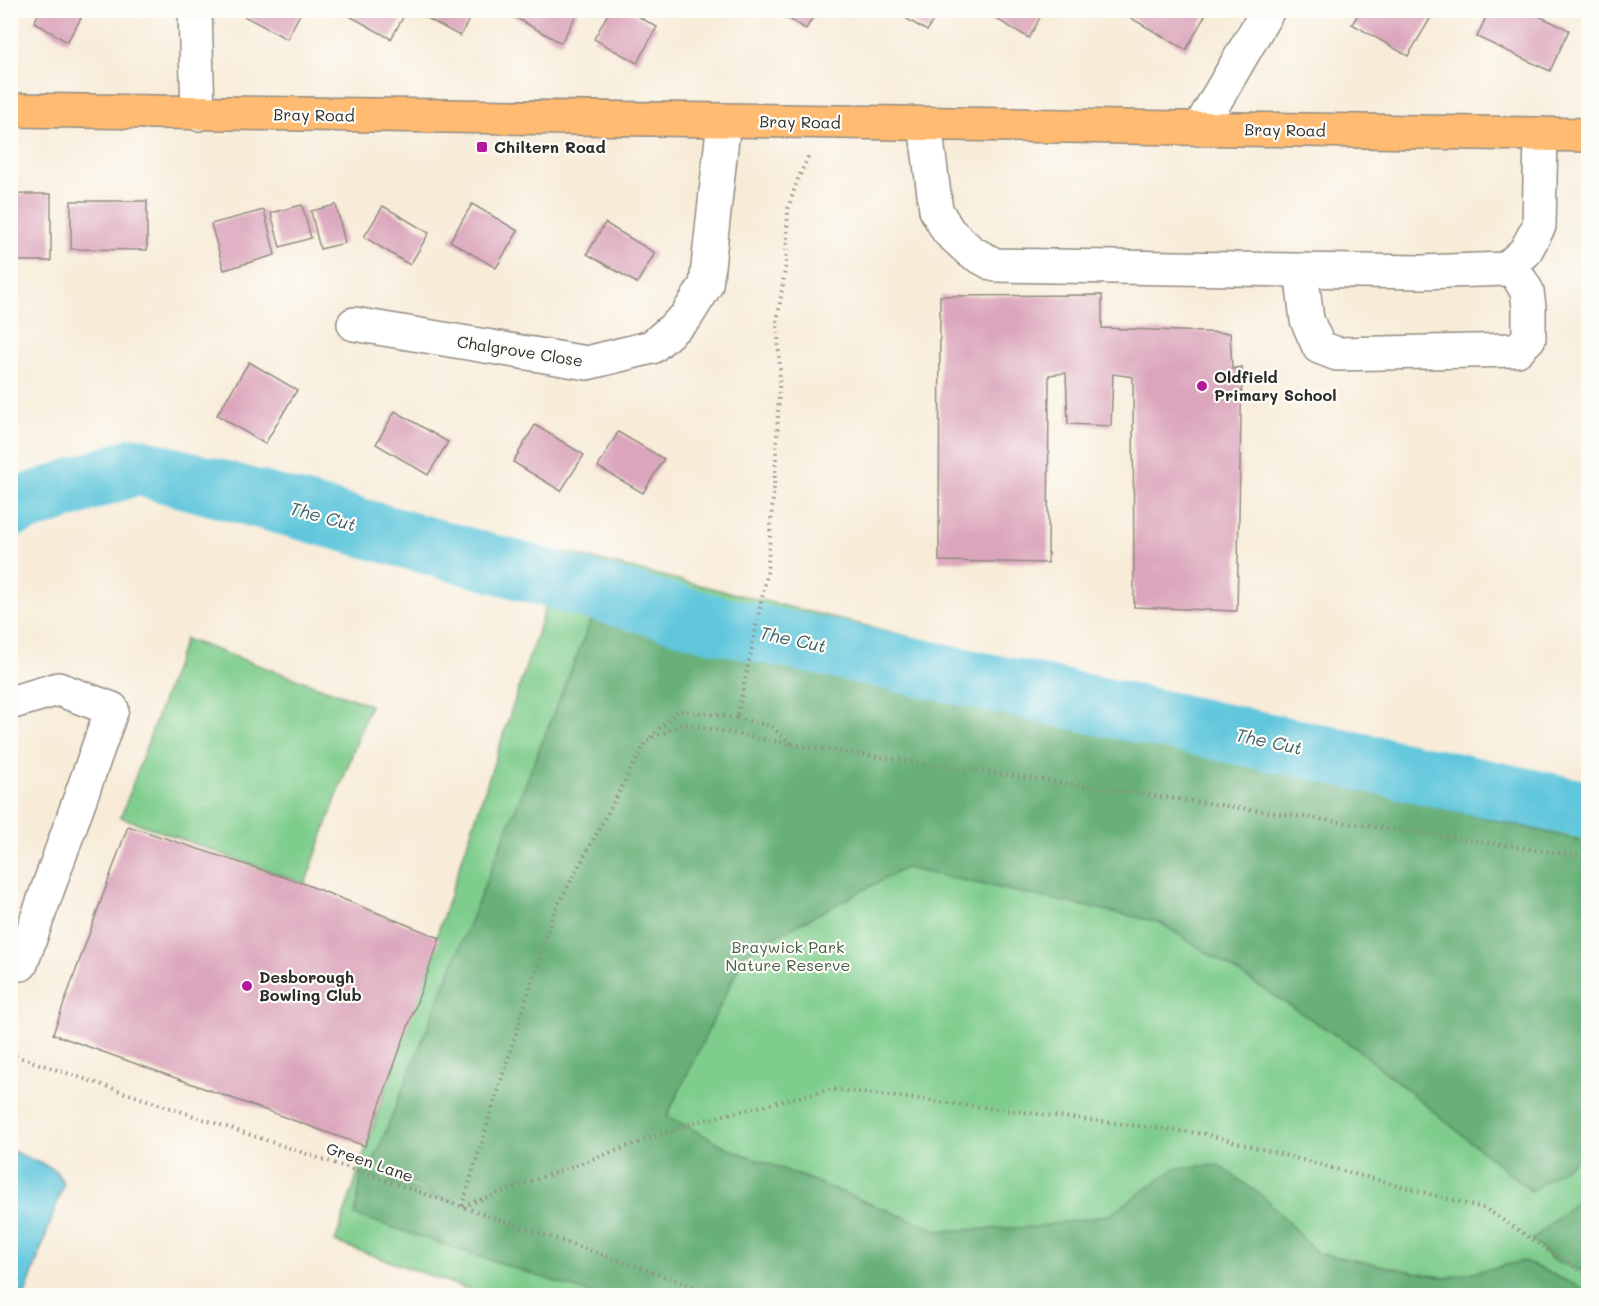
<svg xmlns="http://www.w3.org/2000/svg" width="1599" height="1306" viewBox="0 0 1599 1306" font-family="Mali,sans-serif">
  <style>
    .green { fill: #7fcd8d; stroke: #557c5c; stroke-width: 1.5 }
    .forest { fill: #67b078; stroke: #496e52; stroke-width: 1.5 }
    .water { fill: #5fc6dc; stroke: #457884; stroke-width: 1.5 }
    .lines { fill: none; stroke-linecap: round; stroke-linejoin: round }
    .river { stroke: #5fc6dc; stroke-width: 58 }
    .building { fill: #dba6bc }
    .minor-casing { stroke: #928c82; stroke-width: 36 }
    .major-casing { stroke: #928c82; stroke-width: 36 }
    .path { stroke: #928c82; stroke-width: 4; stroke-dasharray: 1.5 4.5; stroke-linecap: butt }
    .minor { stroke: #fff; stroke-width: 33 }
    .major { stroke: #febb71; stroke-width: 33 }
    .poi-dot { fill: #b5179e; stroke: #fdfcf7; stroke-width: 2 }
    .labels { text-anchor: middle; stroke-width: 4.5; stroke-linejoin: round; paint-order: stroke }
    .street-label { font-size: 16px; fill: #2b2b2b; stroke: #fdfcf7 }
    .poi-label { font-size: 16px; font-weight: bold; fill: #2b2b2b; stroke: #fdfcf7; text-anchor: start }
    .park-label { font-size: 16px; fill: #445c48; stroke: #fdfcf7 }
    .water-label { font-size: 18px; font-style: italic; fill: #3d6169; stroke: #fdfcf7 }
  </style>
  <rect width="100%" height="100%" fill="#fdfcf7"/>
  <filter id="ink" filterUnits="userSpaceOnUse"><feTurbulence type="fractalNoise" baseFrequency=".0167" numOctaves="2"/><feDisplacementMap in="SourceGraphic" scale="12" xChannelSelector="R" yChannelSelector="G"/><feConvolveMatrix kernelMatrix="1 2 1 2 8 2 1 2 1" color-interpolation-filters="sRGB"/></filter>
  <filter id="wash" filterUnits="userSpaceOnUse"><feTurbulence type="fractalNoise" baseFrequency=".008" numOctaves="4" result="noise"/><feDisplacementMap in="SourceGraphic" scale="24" xChannelSelector="R" yChannelSelector="G"/><feGaussianBlur stdDeviation="1.35" result="paint"/><feColorMatrix in="noise" values="0 0 0 0 0 0 0 0 0 0 0 0 0 0 0 0 0 1.4 0 .05"/><feComposite in="paint" operator="in"/></filter>
  <g filter="url(#wash)">
    <rect width="100%" height="100%" fill="#f8ecd9"/>
    <!-- green -->
    <g class="green">
      <polygon points="564,552 1588,802 1588,1295 487,1296 335,1242"/>
      <polygon points="185,639 370,705 305,884 121,817"/>
    </g>
    <!-- forest -->
    <g class="forest">
      <polygon points="596,608 1588,842 1588,1151 1531,1191 1356,1048 1159,922 905,868 746,952 667,1116 732,1150 806,1178 939,1231 1034,1227 1109,1215 1176,1168 1218,1165 1264,1197 1317,1253 1446,1278 1524,1261 1588,1291 1588,1295 595,1295 355,1215 362,1171 456,1204 373,1163"/>
      <polygon points="1588,1191 1588,1273 1553,1260 1532,1240"/>
    </g>
    <!-- water -->
    <polygon class="water" points="10,1150 54,1169 64,1183 25,1295 11,1295"/>
    <g class="lines">
      <!-- river -->
      <polyline class="river" points="10,509 136,466 715,624 1588,810"/>
    </g>
    <g id="blocks">
      <!-- building -->
      <g class="building">
        <polygon points="41,10 86,10 67,42 34,22"/>
        <polygon points="242,10 302,10 287,39 240,14"/>
        <polygon points="339,10 407,10 391,39"/>
        <polygon points="420,10 474,10 460,36 419,14"/>
        <polygon points="502,10 579,10 561,43"/>
        <polygon points="610,10 627,10 657,27 637,63 594,39"/>
        <polygon points="774,10 817,10 806,29"/>
        <polygon points="892,10 939,10 927,31"/>
        <polygon points="981,10 1044,10 1029,38"/>
        <polygon points="1117,10 1208,10 1186,50"/>
        <polygon points="1361,10 1415,10 1430,19 1408,56 1352,24"/>
        <polygon points="1489,10 1526,10 1569,30 1550,71 1477,37"/>
        <rect x="10" y="194" width="41" height="67"/>
        <polygon points="71,201 147,201 147,250 71,249"/>
        <polygon points="472,204 518,231 496,268 450,241"/>
        <polygon points="302,205 311,238 280,247 271,213"/>
        <polygon points="336,205 345,243 320,249 311,211"/>
        <polygon points="383,206 429,233 410,265 364,237"/>
        <polygon points="264,210 275,255 224,270 211,224"/>
        <polygon points="605,223 655,253 637,283 587,254"/>
        <polygon points="1102,295 1102,328 1230,333 1232,369 1242,367 1237,611 1134,607 1133,377 1113,374 1111,426 1068,424 1066,373 1049,375 1048,563 939,561 940,296"/>
        <polygon points="249,362 297,390 265,444 217,415"/>
        <polygon points="395,411 448,442 428,475 376,444"/>
        <polygon points="535,425 584,455 561,491 513,462"/>
        <polygon points="618,432 664,459 643,493 598,467"/>
        <polygon points="128,826 305,884 440,938 365,1146 53,1034"/>
      </g>
    </g>
  </g>
  <g filter="url(#ink)">
    <use href="#blocks" fill-opacity="0" stroke="#928c82" stroke-width="1.5"/>
    <g class="lines">
      <!-- minor casing -->
      <g class="minor-casing">
        <g id="minor">
          <polyline points="195,10 198,114"/>
          <polyline points="925,124 936,210 948,231 971,252 995,265 1422,272 1506,269 1525,252 1539,226 1541,134"/>
          <polyline points="1199,129 1268,10"/>
          <polyline points="1301,270 1307,320 1319,347 1337,354 1517,350 1529,338 1529,307 1527,291 1511,265"/>
          <polyline points="354,324 587,363 652,347 686,317 706,285 724,120"/>
          <polyline points="10,703 58,689 112,709 21,964 10,961"/>
        </g>
      </g>
      <!-- major casing -->
      <g class="major-casing">
        <polyline id="major" points="10,110 724,120 1588,135"/>
      </g>
      <!-- path -->
      <g class="path">
        <polyline points="737,718 770,726 792,744"/>
        <polyline points="650,737 679,710 737,718 767,574 776,460 780,368 777,322 786,263 788,209 797,181 809,155"/>
        <polyline points="10,1054 405,1187 722,1296"/>
        <polyline points="462,1206 553,914 647,740 684,724 794,745 1588,857"/>
        <polyline points="463,1206 692,1123 832,1089 1205,1134 1486,1209 1588,1276"/>
      </g>
      <!-- minor -->
      <use href="#minor" class="minor"/>
      <!-- major -->
      <use href="#major" class="major"/>
    </g>
  </g>
  <!-- markers -->
  <g class="poi-dot">
    <rect x="476" y="141" width="12" height="12" rx="3"/>
    <circle cx="1202" cy="386" r="6"/>
    <circle cx="247" cy="986" r="6"/>
  </g>
  <g class="labels">
    <!-- street labels -->
    <g class="street-label">
      <text transform="translate(314 115) rotate(1)" y="6">Bray Road</text>
      <text transform="translate(800 122) rotate(1)" y="6">Bray Road</text>
      <text transform="translate(1285 130) rotate(1)" y="6">Bray Road</text>
      <text transform="translate(520 351) rotate(9)" y="6">Chalgrove Close</text>
      <text transform="translate(370 1162) rotate(19)" y="6">Green Lane</text>
    </g>
    <!-- poi labels -->
    <g class="poi-label">
      <text x="494" y="153">Chiltern Road</text>
      <text x="1214" y="383">Oldfield<tspan x="1214" dy="18">Primary School</tspan></text>
      <text x="259" y="983">Desborough<tspan x="259" dy="18">Bowling Club</tspan></text>
    </g>
    <!-- park labels -->
    <g class="park-label">
      <text x="788" y="953">Braywick Park<tspan x="788" dy="18">Nature Reserve</tspan></text>
    </g>
    <!-- water labels -->
    <g class="water-label">
      <text transform="translate(323 517) rotate(15)" y="6">The Cut</text>
      <text transform="translate(793 640) rotate(12)" y="6">The Cut</text>
      <text transform="translate(1269 742) rotate(12)" y="6">The Cut</text>
    </g>
  </g>
  <!-- margin -->
  <rect width="1599" height="1306" fill="none" stroke="#fdfcf7" stroke-width="36"/>
</svg>
